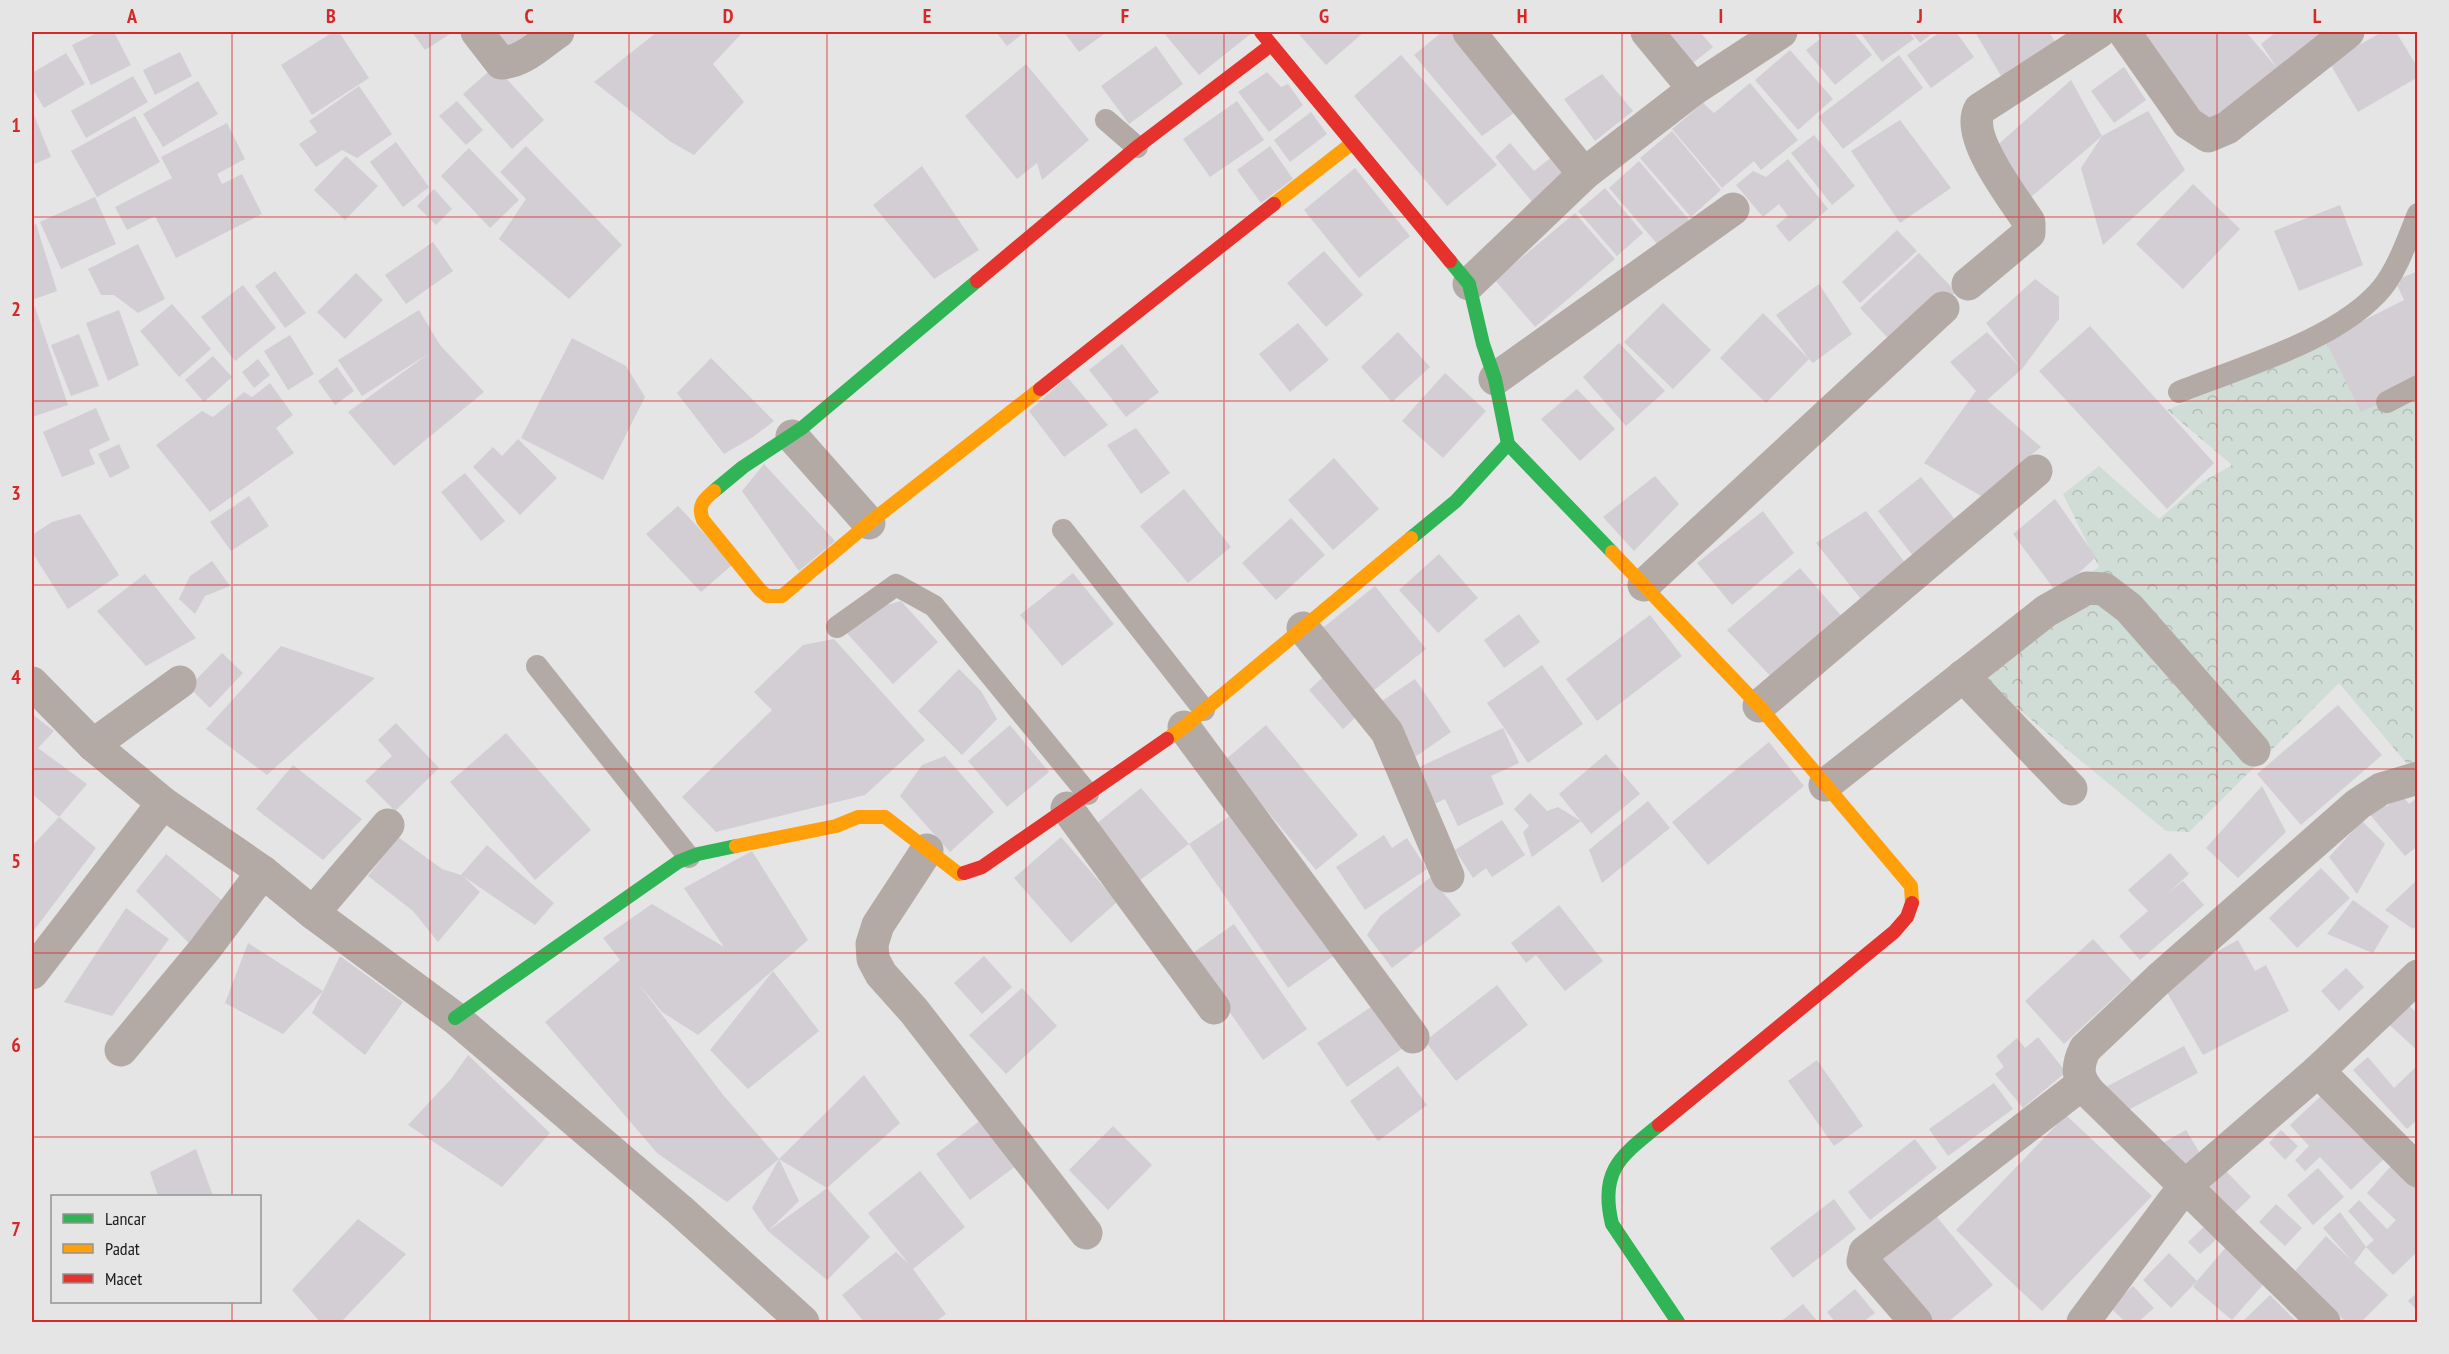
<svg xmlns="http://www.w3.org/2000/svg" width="2449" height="1354" viewBox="0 0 2449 1354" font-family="'PT Sans Narrow',sans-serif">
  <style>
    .forest { fill: url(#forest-crowns) }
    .building { fill: #d2ced4 }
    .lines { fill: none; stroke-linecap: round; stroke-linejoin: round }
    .lane { stroke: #b3aaa5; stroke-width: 22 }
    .street { stroke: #b3aaa5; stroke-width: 33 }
    .fast { stroke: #30b455; stroke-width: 14 }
    .slow { stroke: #ff9f0a; stroke-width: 14 }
    .jam { stroke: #e5322d; stroke-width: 14 }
    .grid { fill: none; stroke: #d62828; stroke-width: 1.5; stroke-opacity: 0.55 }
    .neatline { fill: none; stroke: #d62828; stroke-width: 2 }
    .grid-label { font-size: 20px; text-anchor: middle; font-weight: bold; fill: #d62828 }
  </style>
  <defs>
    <pattern id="forest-crowns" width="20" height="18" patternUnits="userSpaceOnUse" patternTransform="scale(1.5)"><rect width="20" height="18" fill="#d0ddd6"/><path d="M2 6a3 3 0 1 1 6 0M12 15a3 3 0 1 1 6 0" fill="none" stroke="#b2bdb7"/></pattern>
  </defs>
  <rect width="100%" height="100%" fill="#e5e5e6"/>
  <!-- forest -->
  <polygon class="forest" points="2338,338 2417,380 2417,761 2408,765 2339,683 2189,832 2166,831 1960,661 2099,567 2063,494 2099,466 2159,519 2202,482 2232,465 2167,410"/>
  <!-- building -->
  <g class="building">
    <polygon points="99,32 114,32 131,65 91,85 72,45"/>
    <polygon points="333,32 339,32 369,78 312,115 281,65"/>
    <polygon points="412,32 453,32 425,50"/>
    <polygon points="498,32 530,32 509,47"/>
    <polygon points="657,32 743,32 713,64 744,102 694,155 671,142 594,82"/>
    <polygon points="996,32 1025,32 1007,46"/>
    <polygon points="1064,32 1107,32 1079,52"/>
    <polygon points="1163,32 1253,32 1199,75"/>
    <polygon points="1297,32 1364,32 1326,65"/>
    <polygon points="1442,32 1454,32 1518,110 1482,136 1414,55"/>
    <polygon points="1667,32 1700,32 1713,47 1693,63"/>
    <polygon points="1819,32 1853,32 1872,55 1835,85 1806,50 1820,39 1817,33"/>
    <polygon points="1860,32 1909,32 1914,39 1882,62"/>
    <polygon points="1911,32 1934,32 1920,43"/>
    <polygon points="1940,32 1956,32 1974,57 1931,88 1907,55"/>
    <polygon points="1975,32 2049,32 2062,53 2007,86"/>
    <polygon points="2136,32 2246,32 2277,68 2261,44 2276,32 2329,32 2207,132"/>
    <polygon points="2382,32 2396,32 2418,68 2418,77 2358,112 2329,62"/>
    <polygon points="1156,46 1183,84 1129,124 1101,86"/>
    <polygon points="1790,50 1833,99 1798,130 1755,80"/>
    <polygon points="180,52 192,76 155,95 143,70"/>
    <polygon points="66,53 85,84 44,108 32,88 32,73"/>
    <polygon points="1401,55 1497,165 1447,206 1354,96"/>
    <polygon points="1899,55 1923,88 1843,149 1818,117"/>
    <polygon points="1026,64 1089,140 1042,180 1037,163 1017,179 965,116"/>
    <polygon points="495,66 544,120 512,149 463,94"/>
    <polygon points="2124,67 2146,100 2114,123 2091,91"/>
    <polygon points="1267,72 1281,87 1288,84 1303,105 1269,132 1238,92"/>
    <polygon points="1602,74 1633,111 1595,141 1564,99"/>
    <polygon points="133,76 148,102 86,138 71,111"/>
    <polygon points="2071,80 2102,136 2031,197 1993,149"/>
    <polygon points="198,81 218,114 163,147 143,114"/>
    <polygon points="1750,83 1798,140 1761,170 1754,161 1722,188 1672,129 1703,103 1714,113"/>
    <polygon points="359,86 392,134 357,158 342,150 316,167 299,144 317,132 309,121"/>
    <polygon points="457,101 483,130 466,145 439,116"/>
    <polygon points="1237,101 1264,140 1210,177 1183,139"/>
    <polygon points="32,110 51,157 32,165"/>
    <polygon points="2148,111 2185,170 2103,245 2081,168 2102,136"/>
    <polygon points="1311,112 1327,134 1290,162 1274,140"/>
    <polygon points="135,116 160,162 97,197 71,151"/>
    <polygon points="1900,120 1951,188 1900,223 1851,151"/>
    <polygon points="227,123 245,159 217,174 222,184 242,174 262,214 176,258 155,216 127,230 115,207 172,178 161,157"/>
    <polygon points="1672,131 1721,190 1691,217 1640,158"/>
    <polygon points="1814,135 1855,186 1832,205 1791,153"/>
    <polygon points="396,142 429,187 403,207 370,162"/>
    <polygon points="1510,143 1534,171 1553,156 1567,174 1533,203 1495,157"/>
    <polygon points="526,146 622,245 569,299 499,239 526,199 500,172"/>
    <polygon points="1270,146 1293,179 1261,203 1237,170"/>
    <polygon points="469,148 519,200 490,228 441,176"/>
    <polygon points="346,156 378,186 345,220 314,190"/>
    <polygon points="1788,159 1828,209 1789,242 1776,226 1788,216 1779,204 1763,217 1736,185 1753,171 1766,177"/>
    <polygon points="1639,161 1689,220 1659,246 1609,188"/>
    <polygon points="922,166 979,250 934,279 873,205"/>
    <polygon points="1355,168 1410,236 1359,278 1304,210"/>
    <polygon points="2193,184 2240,229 2183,289 2136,244"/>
    <polygon points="1605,188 1643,233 1617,256 1578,211"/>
    <polygon points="434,189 452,209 436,225 417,206"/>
    <polygon points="95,197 116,244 61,269 40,222"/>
    <polygon points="2340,205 2363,265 2299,291 2274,231"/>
    <polygon points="1575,213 1615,259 1535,327 1495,280"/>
    <polygon points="36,224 57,291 32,300 32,226"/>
    <polygon points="1897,230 1917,251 1860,303 1842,282"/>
    <polygon points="433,242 453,271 406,304 385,275"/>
    <polygon points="138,244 165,299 138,313 114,295 101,295 88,269"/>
    <polygon points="1324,251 1363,295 1326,327 1287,283"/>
    <polygon points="1919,253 1956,292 1897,348 1860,308"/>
    <polygon points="275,271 306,313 285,328 255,286"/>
    <polygon points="2418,271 2418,384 2361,412 2325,340 2404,300 2397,285 2400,283 2399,279"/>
    <polygon points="356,273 383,300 345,339 317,312"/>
    <polygon points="2035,279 2059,297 2059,319 2022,369 1987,400 2041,447 1981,496 1924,463 1976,391 1950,362 1987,332 2020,367 1986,323"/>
    <polygon points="1819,284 1852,334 1813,363 1809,359 1766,403 1720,358 1763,313 1809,359 1776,315"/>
    <polygon points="243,285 276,328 235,361 201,317"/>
    <polygon points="1663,303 1711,350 1673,389 1624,342"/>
    <polygon points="172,304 211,349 179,377 140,331"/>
    <polygon points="35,307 68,405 32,417 32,308"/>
    <polygon points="119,310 139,365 108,381 86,323"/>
    <polygon points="419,310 440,345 484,392 394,466 348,412 431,352 362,396 338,360"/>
    <polygon points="1298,323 1329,360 1290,392 1259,354"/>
    <polygon points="2090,326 2214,463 2167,509 2039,371"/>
    <polygon points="1398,332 1430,367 1392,402 1361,367"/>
    <polygon points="79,334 99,386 71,396 51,345"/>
    <polygon points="290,335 314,374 288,390 264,351"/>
    <polygon points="572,338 626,366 645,397 603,480 521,438"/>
    <polygon points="1619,343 1665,391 1626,426 1583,377"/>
    <polygon points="1122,344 1159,392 1126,417 1089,370"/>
    <polygon points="213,356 232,377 204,402 185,380"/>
    <polygon points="711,358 774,421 753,437 724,454 677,393"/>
    <polygon points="258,359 270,375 254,388 242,372"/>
    <polygon points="337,367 354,391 335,405 318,381"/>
    <polygon points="1445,373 1486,411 1443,458 1402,421"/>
    <polygon points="1067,377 1108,425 1064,457 1029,411"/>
    <polygon points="270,383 293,415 276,428 294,453 210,512 156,445 202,411 213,417 244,392 252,397"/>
    <polygon points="1577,389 1615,429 1580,461 1541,419"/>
    <polygon points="96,408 110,440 89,450 95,464 62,477 43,432"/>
    <polygon points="1136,428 1170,473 1141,494 1107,445"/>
    <polygon points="518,439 557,478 520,515 473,467 493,447 502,456"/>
    <polygon points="119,444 130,468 110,478 98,454"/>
    <polygon points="1334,458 1379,509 1333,550 1288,500"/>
    <polygon points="764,464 835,541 799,571 742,491"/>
    <polygon points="465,473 505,521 481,541 441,492"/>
    <polygon points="1655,476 1679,504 1634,551 1603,517"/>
    <polygon points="1921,477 1956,521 1913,556 1878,511"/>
    <polygon points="1184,489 1231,547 1188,583 1140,526"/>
    <polygon points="249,496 269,526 231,551 210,522"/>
    <polygon points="2055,499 2096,557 2057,593 2013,534"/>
    <polygon points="678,506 733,564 701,592 646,534"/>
    <polygon points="1763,511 1794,553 1732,605 1697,563"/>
    <polygon points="1866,511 1909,568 1865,604 1816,543"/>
    <polygon points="80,514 119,575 68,609 32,552 32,535 52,522"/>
    <polygon points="1291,518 1325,555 1276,600 1242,563"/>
    <polygon points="1439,554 1478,598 1438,633 1399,590"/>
    <polygon points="212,561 230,586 205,596 195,614 179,599 190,576"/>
    <polygon points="1800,568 1844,619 1773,679 1727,630"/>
    <polygon points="1073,573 1114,624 1062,666 1020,615"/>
    <polygon points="145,574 196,638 146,666 97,611"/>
    <polygon points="1375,586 1426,649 1364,698 1314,635"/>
    <polygon points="901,601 938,642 893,684 845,631 866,611"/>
    <polygon points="1519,614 1540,642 1504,668 1484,640"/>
    <polygon points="1650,615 1682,656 1597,721 1566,679"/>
    <polygon points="834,639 925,740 865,795 716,832 682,797 772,710 754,692 803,645"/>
    <polygon points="281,646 375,678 267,775 206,729"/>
    <polygon points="222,653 243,673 210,708 189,687"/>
    <polygon points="1542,665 1583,724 1528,763 1487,703"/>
    <polygon points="959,669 981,691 997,719 962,755 918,711"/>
    <polygon points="1332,669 1366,708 1343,729 1309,690"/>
    <polygon points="1415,679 1451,732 1415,757 1379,703"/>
    <polygon points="2338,705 2382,755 2301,825 2257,774"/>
    <polygon points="32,714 54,731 38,748 87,784 59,817 96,848 32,933 32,846 59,817 32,794"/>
    <polygon points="396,723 439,768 395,811 365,781 392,756 378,740"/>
    <polygon points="1010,725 1049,772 1007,807 968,761"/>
    <polygon points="1266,725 1358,835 1316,870 1225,760"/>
    <polygon points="1503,728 1519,763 1491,776 1504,804 1458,826 1445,799 1430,806 1413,770"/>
    <polygon points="506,733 591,830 535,880 450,782"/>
    <polygon points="1769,742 1804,786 1708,865 1672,822"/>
    <polygon points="1606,754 1640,794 1591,834 1581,821 1532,857 1523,832 1529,826 1514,809 1530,793 1547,811 1558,807 1581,821 1559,794"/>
    <polygon points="945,756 994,812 950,852 900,796 922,765"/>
    <polygon points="293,765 362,819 323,860 256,809"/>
    <polygon points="2262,786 2286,832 2238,878 2206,848"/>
    <polygon points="1141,788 1189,844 1237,811 1335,955 1288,988 1189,844 1140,880 1096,824"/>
    <polygon points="2401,794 2409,804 2418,797 2418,846 2405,856 2367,811 2380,800 2386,807"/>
    <polygon points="1648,801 1670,828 1602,883 1589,850"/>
    <polygon points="1502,820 1525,855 1492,877 1486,868 1473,878 1455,850"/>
    <polygon points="2362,821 2385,844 2357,894 2329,857"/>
    <polygon points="1384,835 1392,848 1407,838 1427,869 1365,910 1336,867"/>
    <polygon points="398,837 442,869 461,875 487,845 554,903 535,925 463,876 480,892 438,942 413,911 368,876"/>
    <polygon points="1061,837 1117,902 1071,943 1014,878"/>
    <polygon points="752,851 808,940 698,1035 662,1012 637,982 724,1096 779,1159 799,1201 768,1231 827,1188 779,1159 864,1075 900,1123 827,1188 870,1237 827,1280 768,1231 752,1208 779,1159 727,1202 657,1153 545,1022 620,960 603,938 652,904 724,947 684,888"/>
    <polygon points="2170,853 2189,874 2167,894 2183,881 2204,905 2140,960 2119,936 2148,911 2128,890"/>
    <polygon points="166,854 223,901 198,952 136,891"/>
    <polygon points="2321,868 2350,898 2297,948 2269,918"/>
    <polygon points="1431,877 1461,915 1392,968 1367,935 1380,916"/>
    <polygon points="2415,882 2418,883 2418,923 2413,929 2385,910"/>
    <polygon points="2353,900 2389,926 2373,953 2327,934"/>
    <polygon points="1559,905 1603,961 1565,991 1536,955 1526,963 1511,943"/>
    <polygon points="126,908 169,939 112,1016 64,1002"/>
    <polygon points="1234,924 1307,1029 1263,1060 1190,955"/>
    <polygon points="2093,939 2132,981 2064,1044 2025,1001"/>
    <polygon points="2238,940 2255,971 2266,965 2289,1011 2203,1055 2161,982"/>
    <polygon points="248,943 323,991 340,956 403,1002 365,1055 312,1013 323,991 283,1034 225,1003"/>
    <polygon points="984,956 1012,987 982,1014 954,983"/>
    <polygon points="2346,968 2364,987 2339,1011 2321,991"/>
    <polygon points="773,971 819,1031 748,1089 710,1050"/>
    <polygon points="1497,985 1528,1025 1456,1081 1425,1041"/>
    <polygon points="1022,988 1057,1026 1006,1074 969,1035"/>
    <polygon points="2403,1000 2418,1014 2418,1051 2384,1020"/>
    <polygon points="1377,1003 1406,1046 1347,1087 1317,1043"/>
    <polygon points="2038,1037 2066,1072 2023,1108 1995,1074 2004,1067 1996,1056 2017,1038 2025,1048"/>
    <polygon points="2184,1046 2198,1073 2117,1116 2104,1088"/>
    <polygon points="468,1055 550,1133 502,1187 408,1125 451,1079"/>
    <polygon points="2368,1057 2394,1088 2418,1065 2418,1119 2407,1129 2353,1070"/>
    <polygon points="1817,1060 1863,1126 1834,1146 1788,1081"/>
    <polygon points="1398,1066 1427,1105 1378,1141 1350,1101"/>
    <polygon points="1994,1083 2013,1109 1948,1156 1929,1129"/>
    <polygon points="2323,1094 2384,1159 2351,1190 2320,1157 2305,1171 2295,1160 2309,1146 2290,1125"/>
    <polygon points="2066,1115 2152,1196 2042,1311 1956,1230"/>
    <polygon points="981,1120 1016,1166 970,1200 936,1154"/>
    <polygon points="1113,1126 1152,1165 1108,1210 1069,1170"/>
    <polygon points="2186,1130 2204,1160 2182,1173 2163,1143"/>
    <polygon points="2281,1130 2298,1146 2285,1160 2269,1143"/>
    <polygon points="1915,1139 1937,1168 1870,1220 1848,1192"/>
    <polygon points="196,1149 213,1196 158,1196 150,1172"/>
    <polygon points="2391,1166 2418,1189 2418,1251 2393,1275 2366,1247 2374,1240 2348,1211 2359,1200 2387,1229 2396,1220 2367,1193"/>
    <polygon points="2318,1168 2344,1197 2313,1225 2287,1195"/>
    <polygon points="920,1171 965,1227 913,1269 946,1314 935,1322 864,1322 842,1295 896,1252 909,1264 868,1213"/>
    <polygon points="2226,1171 2251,1197 2232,1215 2208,1189"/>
    <polygon points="1834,1199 1856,1229 1793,1278 1770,1248"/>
    <polygon points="2276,1204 2302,1228 2285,1246 2259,1222"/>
    <polygon points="1932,1211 1993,1285 1948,1322 1918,1322 1870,1264"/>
    <polygon points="2340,1212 2366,1247 2354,1263 2388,1295 2361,1322 2346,1322 2293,1273 2326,1236 2352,1261 2323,1228"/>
    <polygon points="358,1219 406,1254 341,1322 320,1322 292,1290"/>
    <polygon points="2206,1225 2218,1238 2200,1254 2188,1242"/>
    <polygon points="2227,1246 2267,1280 2232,1320 2193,1287 2197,1281 2171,1308 2143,1280 2169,1253 2197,1281"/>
    <polygon points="2133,1286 2154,1308 2138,1322 2125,1322 2110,1307"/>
    <polygon points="1855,1289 1875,1313 1863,1322 1835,1322 1827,1312"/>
    <polygon points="2418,1292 2418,1311 2408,1301"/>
    <polygon points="2270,1295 2297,1322 2242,1322"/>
    <polygon points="1803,1304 1818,1322 1780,1322"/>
  </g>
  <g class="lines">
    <!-- lane -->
    <g class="lane">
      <polyline points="1106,120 1137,147"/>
      <path d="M2179,392C2241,367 2339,340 2382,288C2398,268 2408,238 2418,214"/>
      <polyline points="2387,402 2418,386"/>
      <polyline points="1063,530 1204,710"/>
      <polyline points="837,627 896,585 934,606 1088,794"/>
      <polyline points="537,666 689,857"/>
    </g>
    <!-- street -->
    <g class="street">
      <path d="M477,32L501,63C523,62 540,44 558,32"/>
      <polyline points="1469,32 1584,174"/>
      <polyline points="1647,32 1694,89"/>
      <polyline points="2124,32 2188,123 2208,136 2227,128 2348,32"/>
      <polyline points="1469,284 1584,174 1694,89 1781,32"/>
      <path d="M1968,284L2029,233V222C2014,199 1964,136 1980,109L2099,32"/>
      <polyline points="1495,379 1733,209"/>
      <polyline points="792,436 869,523"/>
      <polyline points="1644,585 1943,308"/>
      <polyline points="1303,628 1387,732 1448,876"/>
      <polyline points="1963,676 2071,789"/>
      <polyline points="32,683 93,745 163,803 263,872 313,913 455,1018 680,1210 803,1322"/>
      <polyline points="1759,706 2036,471"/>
      <polyline points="1184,727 1413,1037"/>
      <polyline points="93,745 180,682"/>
      <polyline points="1825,785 2046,611 2087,588 2104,589 2129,608 2254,750"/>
      <polyline points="1067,808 1214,1008"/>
      <polyline points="927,850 878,925 872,944 873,959 881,974 914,1011 1086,1233"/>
      <polyline points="313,913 388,825"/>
      <polyline points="32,973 163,803"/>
      <polyline points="121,1050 205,949 263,872"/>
      <polyline points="2318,1071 2418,1171"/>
      <polyline points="1916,1322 1863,1261 1865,1252 2082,1084"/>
      <polyline points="2083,1322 2184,1187 2318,1071 2418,976"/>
      <path d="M2324,1322L2091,1094C2077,1079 2076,1068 2085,1049L2159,979L2358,804L2381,789L2418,778"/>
    </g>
    <!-- fast -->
    <g class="fast">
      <polyline points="1450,261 1469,284 1483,344 1495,379 1508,444 1612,552"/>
      <polyline points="714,491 743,467 802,428 977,281"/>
      <polyline points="1411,538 1456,501 1508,444"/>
      <polyline points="455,1018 678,862 698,854 736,846"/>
      <path d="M1659,1125C1621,1156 1599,1170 1612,1224L1678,1322"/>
    </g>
    <!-- slow -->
    <g class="slow">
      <polyline points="1274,204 1351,144"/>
      <path d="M714,491C704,499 697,506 703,520L760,590L767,596H782L869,523L1040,389"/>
      <polyline points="1612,552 1759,706 1911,886 1912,903"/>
      <polyline points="1167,739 1184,727 1411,538"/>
      <polyline points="736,846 836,826 858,817 885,817 959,874 964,873"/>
    </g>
    <!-- jam -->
    <g class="jam">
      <polyline points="1261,32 1450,261"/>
      <polyline points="977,281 1137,147 1271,45"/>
      <polyline points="1040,389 1274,204"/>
      <polyline points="964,873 982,867 1167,739"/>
      <polyline points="1659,1125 1894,932 1907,917 1912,903"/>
    </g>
  </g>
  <!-- grid -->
  <path class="grid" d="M232,32V1196M430,32V1322M629,32V1322M827,32V1322M1026,32V1322M1224,32V1322M1423,32V1322M1622,32V1322M1820,32V1322M2019,32V1322M2217,32V1322M32,217H2418M32,401H2418M32,585H2418M32,769H2418M32,953H2418M32,1137H2418M232,1302V1322"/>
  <!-- border -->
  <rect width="2449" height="1354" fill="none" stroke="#e5e5e6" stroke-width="66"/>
  <!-- legend -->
  <rect x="51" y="1195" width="210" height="108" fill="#e5e5e6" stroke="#949494" stroke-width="1.5"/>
  <rect x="63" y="1214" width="30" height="9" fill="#30b455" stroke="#949494" stroke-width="1.5"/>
  <text x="105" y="1225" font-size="18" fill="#1a1a1a">Lancar</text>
  <rect x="63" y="1244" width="30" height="9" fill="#ff9f0a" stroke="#949494" stroke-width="1.5"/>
  <text x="105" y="1255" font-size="18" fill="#1a1a1a">Padat</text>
  <rect x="63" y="1274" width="30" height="9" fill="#e5322d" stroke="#949494" stroke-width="1.5"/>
  <text x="105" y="1285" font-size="18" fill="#1a1a1a">Macet</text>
  <rect x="33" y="33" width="2383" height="1288" class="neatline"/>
  <g class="grid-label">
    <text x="132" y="23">A</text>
    <text x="331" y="23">B</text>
    <text x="529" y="23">C</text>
    <text x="728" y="23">D</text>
    <text x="927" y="23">E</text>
    <text x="1125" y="23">F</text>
    <text x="1324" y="23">G</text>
    <text x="1522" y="23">H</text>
    <text x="1721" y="23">I</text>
    <text x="1920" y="23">J</text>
    <text x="2118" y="23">K</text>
    <text x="2317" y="23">L</text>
    <text x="16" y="132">1</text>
    <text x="16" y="316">2</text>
    <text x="16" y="500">3</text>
    <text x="16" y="684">4</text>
    <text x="16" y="868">5</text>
    <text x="16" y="1052">6</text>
    <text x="16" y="1236">7</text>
  </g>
</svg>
